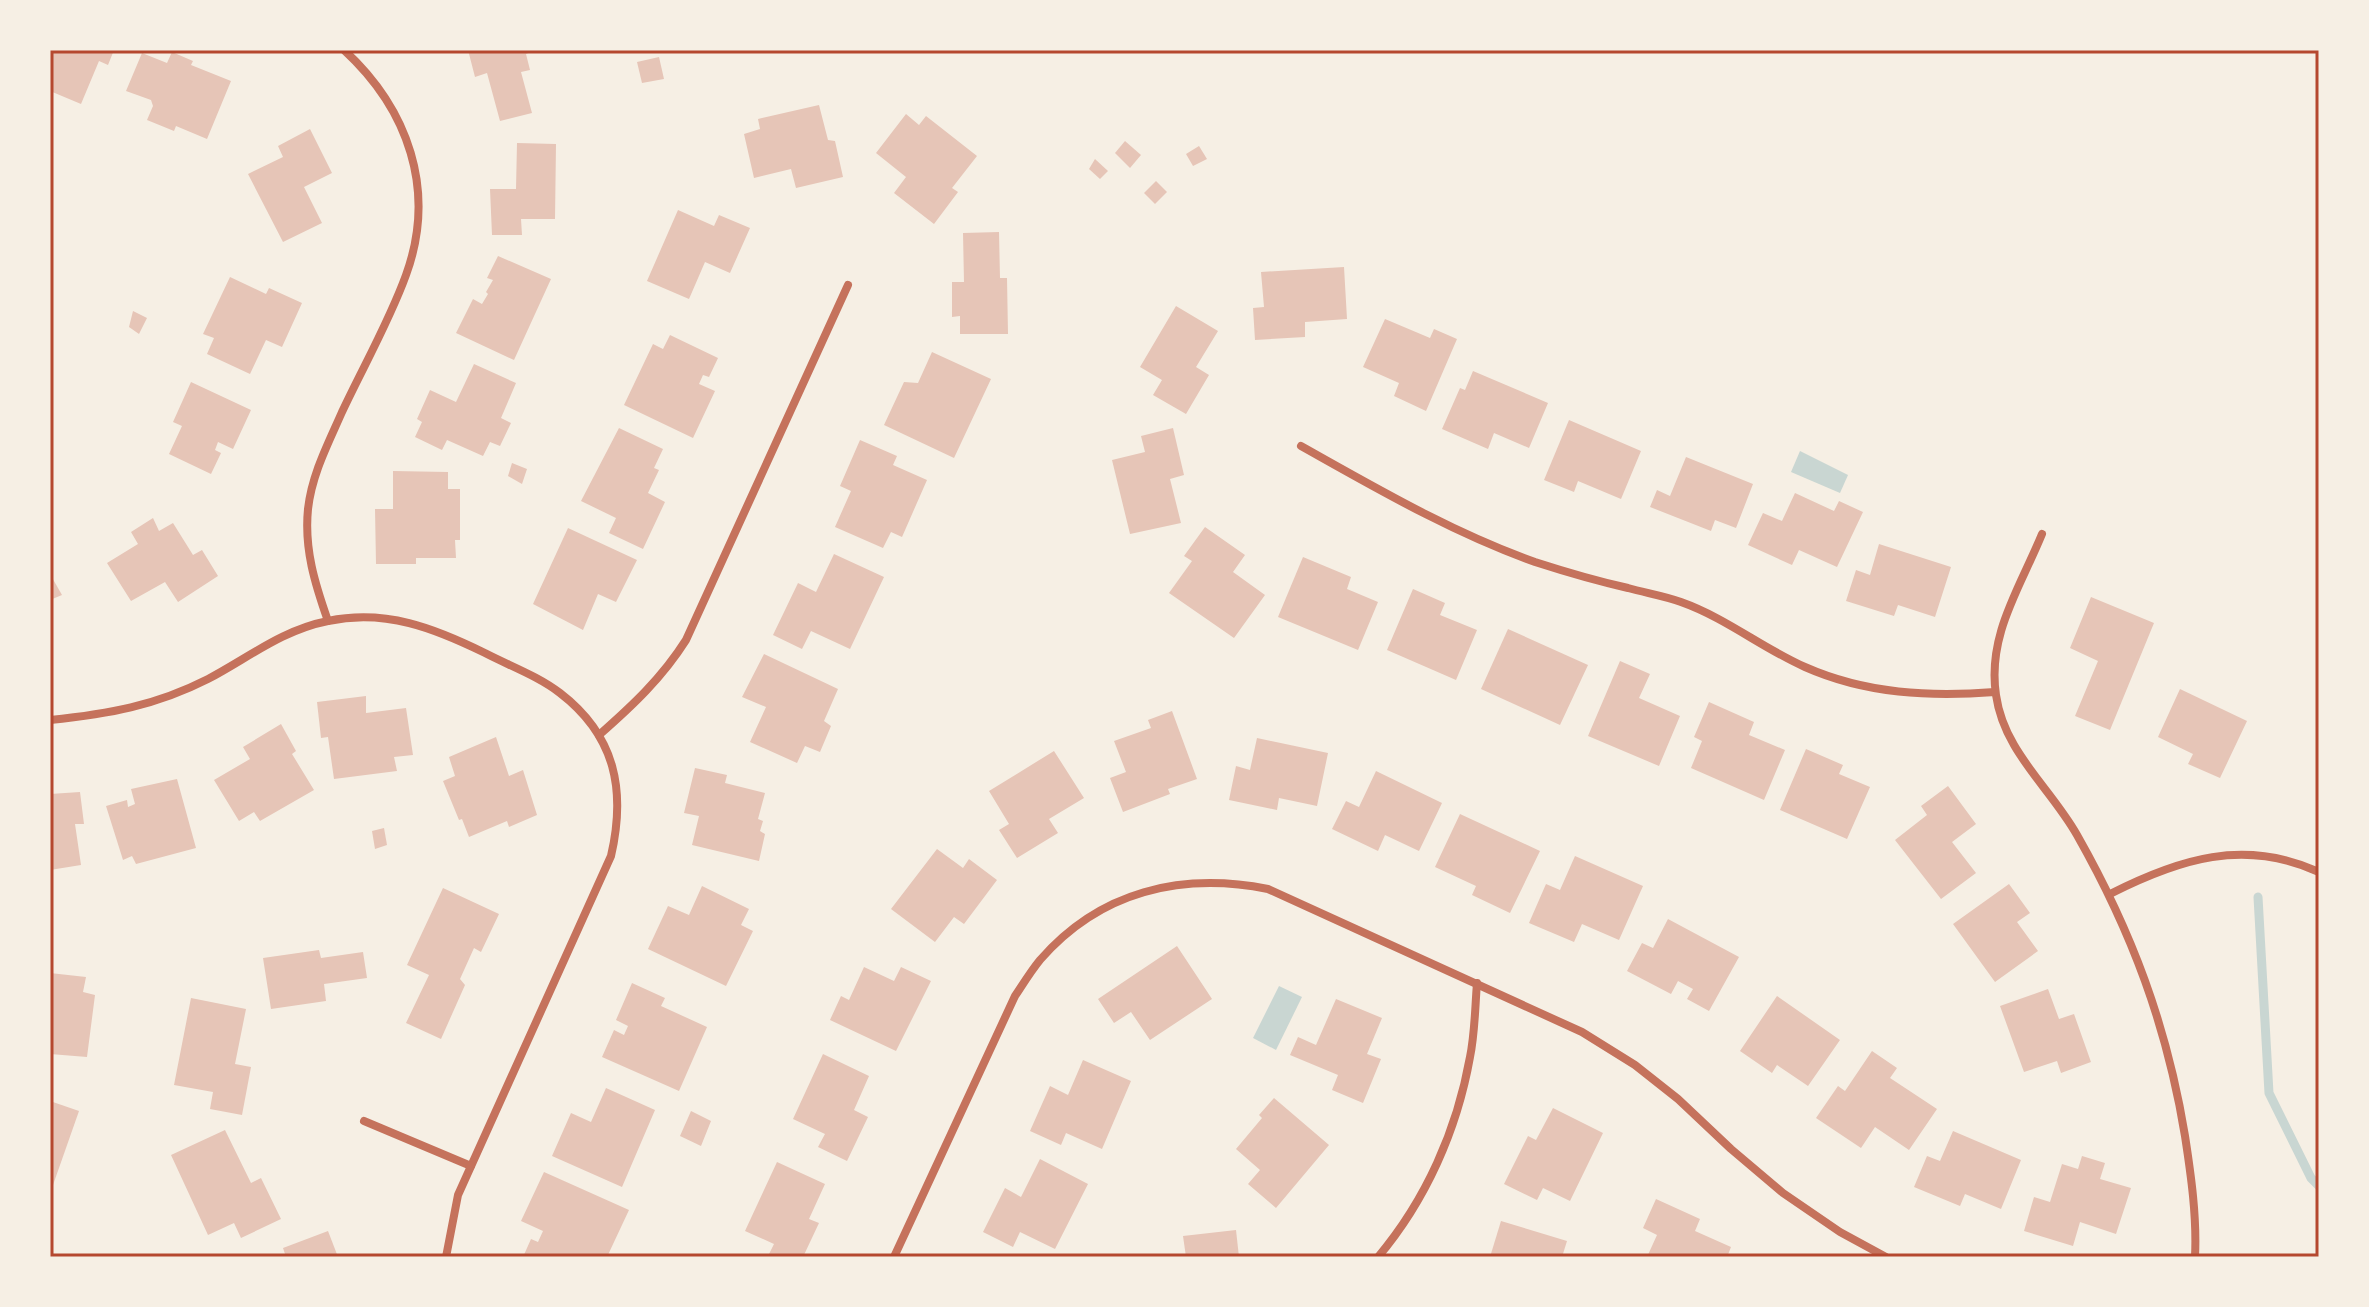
<svg xmlns="http://www.w3.org/2000/svg" width="2369" height="1307" viewBox="0 0 2369 1307" font-family="Jost,sans-serif">
  <style>
    .water { fill: #c9d6d2 }
    .lines { fill: none; stroke-linecap: round; stroke-linejoin: round }
    .stream { stroke: #c9d6d2; stroke-width: 9 }
    .building { fill: #e6c5b7 }
    .minor { stroke: #c5725c; stroke-width: 8 }
    .neatline { fill: none; stroke: #b5482f; stroke-width: 3 }
  </style>
  <rect width="100%" height="100%" fill="#f6efe4"/>
  <!-- water -->
  <g class="water">
    <polygon points="1800,451 1848,475 1840,493 1791,472"/>
    <polygon points="1279,986 1302,997 1276,1050 1253,1038"/>
  </g>
  <g class="lines">
    <!-- stream -->
    <polyline class="stream" points="2258,897 2269,1093 2311,1178 2319,1186"/>
  </g>
  <!-- building -->
  <g class="building">
    <polygon points="50,50 114,50 108,65 99,61 81,104 50,91"/>
    <polygon points="468,50 536,50 526,54 530,70 521,72 532,113 500,121 487,73 475,77"/>
    <polygon points="172,52 193,61 191,65 231,81 207,139 176,126 174,131 147,120 153,106 151,100 126,91 142,53 167,63"/>
    <polygon points="659,57 664,79 642,83 637,62"/>
    <polygon points="819,105 828,140 835,141 843,177 796,188 791,169 754,178 744,134 760,129 758,119"/>
    <polygon points="906,114 919,125 926,116 977,156 952,188 958,192 934,224 894,193 906,177 876,153"/>
    <polygon points="310,129 332,173 304,187 322,223 283,242 248,174 283,157 278,146"/>
    <polygon points="1125,141 1141,155 1130,168 1115,153"/>
    <polygon points="517,143 556,144 555,219 521,219 522,235 492,235 490,189 516,189"/>
    <polygon points="1199,146 1207,159 1193,166 1186,154"/>
    <polygon points="1095,159 1108,171 1100,179 1089,169"/>
    <polygon points="1156,181 1167,192 1155,204 1144,193"/>
    <polygon points="678,210 714,226 719,215 750,228 730,273 705,262 689,299 647,281"/>
    <polygon points="999,232 1000,278 1007,278 1008,334 960,334 960,316 952,317 952,282 964,282 963,233"/>
    <polygon points="498,256 551,279 514,360 456,333 473,299 482,304 488,294 486,292 493,280 487,278"/>
    <polygon points="1344,267 1347,319 1305,322 1305,337 1255,340 1253,308 1264,307 1261,272"/>
    <polygon points="230,277 266,294 269,288 302,303 282,347 266,340 250,374 207,354 214,338 203,334"/>
    <polygon points="1176,306 1218,331 1196,367 1209,375 1186,414 1153,395 1162,380 1140,367"/>
    <polygon points="133,311 147,318 139,334 129,327"/>
    <polygon points="1385,319 1430,338 1434,329 1457,339 1426,411 1394,396 1399,383 1363,367"/>
    <polygon points="670,335 718,358 709,377 703,375 699,384 715,391 693,438 624,405 653,344 663,349"/>
    <polygon points="932,352 991,379 954,458 884,425 904,382 918,383"/>
    <polygon points="474,364 516,383 501,418 511,423 500,446 490,442 483,456 447,440 442,450 415,437 422,422 417,419 430,390 456,402"/>
    <polygon points="1473,371 1548,403 1529,448 1494,433 1488,449 1442,429 1460,388 1465,390"/>
    <polygon points="191,382 251,410 233,449 218,442 215,450 221,453 211,474 169,454 182,426 173,422"/>
    <polygon points="1569,420 1641,451 1621,499 1578,481 1574,492 1544,480"/>
    <polygon points="619,428 663,449 654,468 659,470 648,493 665,502 643,549 609,533 616,518 581,501"/>
    <polygon points="1173,428 1184,475 1170,479 1181,523 1130,534 1112,460 1145,452 1141,436"/>
    <polygon points="860,440 897,456 893,465 927,480 902,537 891,532 883,548 835,527 851,491 840,486"/>
    <polygon points="1686,457 1753,484 1736,528 1715,520 1711,531 1650,507 1657,490 1670,496"/>
    <polygon points="512,463 527,469 522,484 508,476"/>
    <polygon points="393,471 448,472 448,489 460,489 460,540 455,540 456,558 416,558 416,564 376,564 375,509 393,509"/>
    <polygon points="1795,493 1834,511 1839,501 1863,512 1837,567 1799,550 1792,565 1748,545 1763,513 1782,521"/>
    <polygon points="153,518 159,531 173,523 193,555 202,550 218,576 178,602 165,582 131,601 107,563 138,544 131,532"/>
    <polygon points="1205,527 1245,555 1233,572 1265,595 1234,638 1169,593 1192,561 1184,556"/>
    <polygon points="568,528 637,560 616,602 598,594 583,630 533,604"/>
    <polygon points="1879,544 1951,567 1935,617 1898,605 1894,616 1846,601 1856,570 1870,575"/>
    <polygon points="834,554 884,577 850,649 811,631 802,649 773,635 798,583 816,592"/>
    <polygon points="1303,557 1351,577 1347,589 1378,602 1358,650 1278,617"/>
    <polygon points="50,574 62,595 50,600"/>
    <polygon points="1413,589 1445,603 1440,615 1477,630 1456,680 1387,650"/>
    <polygon points="2091,597 2154,623 2110,730 2075,716 2098,661 2070,648"/>
    <polygon points="1508,629 1588,665 1560,725 1481,689"/>
    <polygon points="764,654 838,689 824,721 831,726 820,752 805,746 797,763 750,742 766,707 742,697"/>
    <polygon points="1620,661 1650,674 1639,698 1680,716 1659,766 1588,736"/>
    <polygon points="2180,689 2247,721 2220,778 2188,764 2193,754 2158,737"/>
    <polygon points="366,696 366,713 406,708 413,755 394,757 397,771 334,779 328,737 321,738 317,702"/>
    <polygon points="1709,702 1754,722 1749,735 1785,750 1764,800 1691,768 1702,741 1694,737"/>
    <polygon points="1172,711 1197,779 1168,789 1170,794 1123,812 1110,778 1126,772 1114,741 1151,728 1148,720"/>
    <polygon points="281,724 296,751 292,754 314,790 260,821 254,812 239,821 214,780 250,759 243,747"/>
    <polygon points="496,737 509,776 523,770 537,815 509,827 507,821 469,837 462,819 459,820 443,781 455,776 449,757"/>
    <polygon points="1257,738 1328,753 1317,806 1279,798 1277,810 1229,800 1236,766 1250,770"/>
    <polygon points="1806,749 1843,765 1839,774 1870,787 1847,839 1780,810"/>
    <polygon points="1054,751 1084,798 1049,819 1058,833 1017,858 999,830 1009,824 989,791"/>
    <polygon points="695,768 727,775 725,783 765,793 758,819 763,821 760,831 765,834 759,861 692,845 699,816 684,813"/>
    <polygon points="1376,771 1442,803 1419,851 1385,835 1378,851 1332,829 1346,801 1359,807"/>
    <polygon points="177,779 196,848 136,864 132,856 123,860 106,806 127,800 128,807 135,804 131,789"/>
    <polygon points="1948,786 1976,824 1952,842 1976,873 1941,899 1895,840 1927,815 1921,806"/>
    <polygon points="80,792 84,824 75,824 81,865 50,870 50,794"/>
    <polygon points="1460,814 1540,851 1510,913 1472,895 1476,886 1435,867"/>
    <polygon points="384,828 387,845 375,849 372,831"/>
    <polygon points="937,849 963,868 969,859 997,880 964,924 954,917 935,942 891,909"/>
    <polygon points="1575,856 1643,886 1619,940 1582,924 1574,942 1529,923 1546,884 1560,890"/>
    <polygon points="2009,884 2030,913 2017,922 2038,951 1995,982 1953,924"/>
    <polygon points="702,886 749,909 741,925 753,931 726,986 648,949 668,906 689,915"/>
    <polygon points="443,888 499,914 481,952 474,948 460,979 465,985 441,1039 406,1023 429,975 407,965"/>
    <polygon points="1668,919 1739,957 1709,1011 1687,999 1693,989 1678,981 1671,994 1627,971 1642,943 1653,948"/>
    <polygon points="1177,946 1212,999 1150,1040 1131,1012 1114,1023 1098,999"/>
    <polygon points="319,950 321,958 363,952 367,978 324,984 326,1001 271,1009 263,958"/>
    <polygon points="864,967 894,981 901,967 931,981 896,1051 830,1020 841,996 849,1000"/>
    <polygon points="50,973 86,977 83,992 95,995 87,1057 50,1054"/>
    <polygon points="632,983 665,998 661,1006 707,1027 679,1091 602,1057 614,1030 624,1035 628,1026 616,1020"/>
    <polygon points="2048,989 2059,1019 2074,1014 2091,1062 2061,1073 2057,1061 2024,1072 2000,1006"/>
    <polygon points="1777,996 1840,1040 1808,1086 1777,1065 1772,1073 1740,1051"/>
    <polygon points="191,998 246,1009 235,1064 251,1067 242,1115 210,1109 213,1092 174,1085"/>
    <polygon points="1336,999 1382,1018 1367,1054 1381,1059 1363,1103 1332,1090 1338,1075 1290,1055 1298,1037 1316,1045"/>
    <polygon points="1872,1051 1897,1068 1890,1078 1937,1109 1909,1150 1875,1127 1861,1148 1816,1118 1838,1086 1845,1091"/>
    <polygon points="823,1054 869,1076 854,1110 868,1117 847,1161 818,1147 825,1134 793,1119"/>
    <polygon points="1083,1060 1131,1081 1102,1149 1066,1133 1061,1145 1030,1131 1050,1086 1068,1095"/>
    <polygon points="606,1088 655,1110 622,1187 552,1156 571,1113 591,1122"/>
    <polygon points="1274,1098 1329,1145 1276,1208 1248,1184 1260,1170 1236,1149 1262,1118 1259,1115"/>
    <polygon points="50,1101 79,1111 53,1185 50,1184"/>
    <polygon points="1553,1108 1603,1133 1570,1201 1543,1188 1537,1200 1504,1184 1528,1136 1536,1140"/>
    <polygon points="691,1111 711,1121 701,1146 680,1136"/>
    <polygon points="225,1130 251,1183 261,1178 281,1219 241,1238 234,1223 208,1235 171,1155"/>
    <polygon points="1953,1131 2021,1160 2001,1209 1965,1194 1960,1206 1914,1187 1927,1156 1940,1161"/>
    <polygon points="2082,1156 2105,1163 2100,1179 2131,1188 2116,1234 2080,1222 2073,1246 2024,1231 2034,1197 2050,1202 2062,1164 2078,1169"/>
    <polygon points="1040,1159 1088,1184 1055,1249 1020,1232 1013,1247 983,1232 1005,1188 1021,1197"/>
    <polygon points="777,1162 825,1184 809,1219 819,1223 803,1257 772,1257 768,1256 774,1244 745,1231"/>
    <polygon points="544,1172 629,1210 607,1257 523,1257 531,1239 538,1242 543,1231 521,1221"/>
    <polygon points="1656,1199 1700,1219 1695,1231 1731,1247 1727,1257 1647,1257 1657,1235 1643,1228"/>
    <polygon points="1501,1221 1567,1241 1562,1257 1490,1257"/>
    <polygon points="1236,1230 1239,1257 1186,1257 1183,1236"/>
    <polygon points="328,1231 338,1257 286,1257 283,1248"/>
  </g>
  <g class="lines">
    <!-- minor -->
    <g class="minor">
      <path d="M1301,446C1376,488 1453,533 1535,562C1566,572 1597,581 1628,588C1646,593 1665,596 1681,602C1726,618 1762,648 1805,667C1866,694 1930,697 1995,692"/>
      <path d="M2042,534C2020,588 1987,635 1996,695C2004,752 2050,787 2077,835C2132,932 2167,1026 2185,1136C2191,1175 2197,1217 2195,1257"/>
      <path d="M328,621C315,584 304,549 308,509C312,474 328,444 342,412C363,367 389,322 406,275C437,190 408,109 344,50"/>
      <path d="M50,720C108,714 155,706 208,679C248,658 282,630 328,621C386,609 434,628 485,653C510,666 538,676 560,693C616,736 626,791 611,856L458,1195L446,1257"/>
      <path d="M599,735C632,706 662,678 686,640L848,285"/>
      <path d="M2110,894C2179,859 2244,838 2319,872"/>
      <polyline points="364,1121 471,1166"/>
      <path d="M894,1257L1015,996C1023,984 1031,971 1040,960C1100,891 1181,872 1268,889L1582,1032L1635,1065L1678,1099L1731,1149L1783,1193L1840,1232L1886,1257"/>
      <path d="M1378,1257C1426,1200 1457,1130 1470,1057C1475,1033 1475,1007 1477,983"/>
    </g>
  </g>
  <!-- border -->
  <rect width="2369" height="1307" fill="none" stroke="#f6efe4" stroke-width="104"/>
  <rect x="52" y="52" width="2265" height="1203" class="neatline"/>
</svg>
